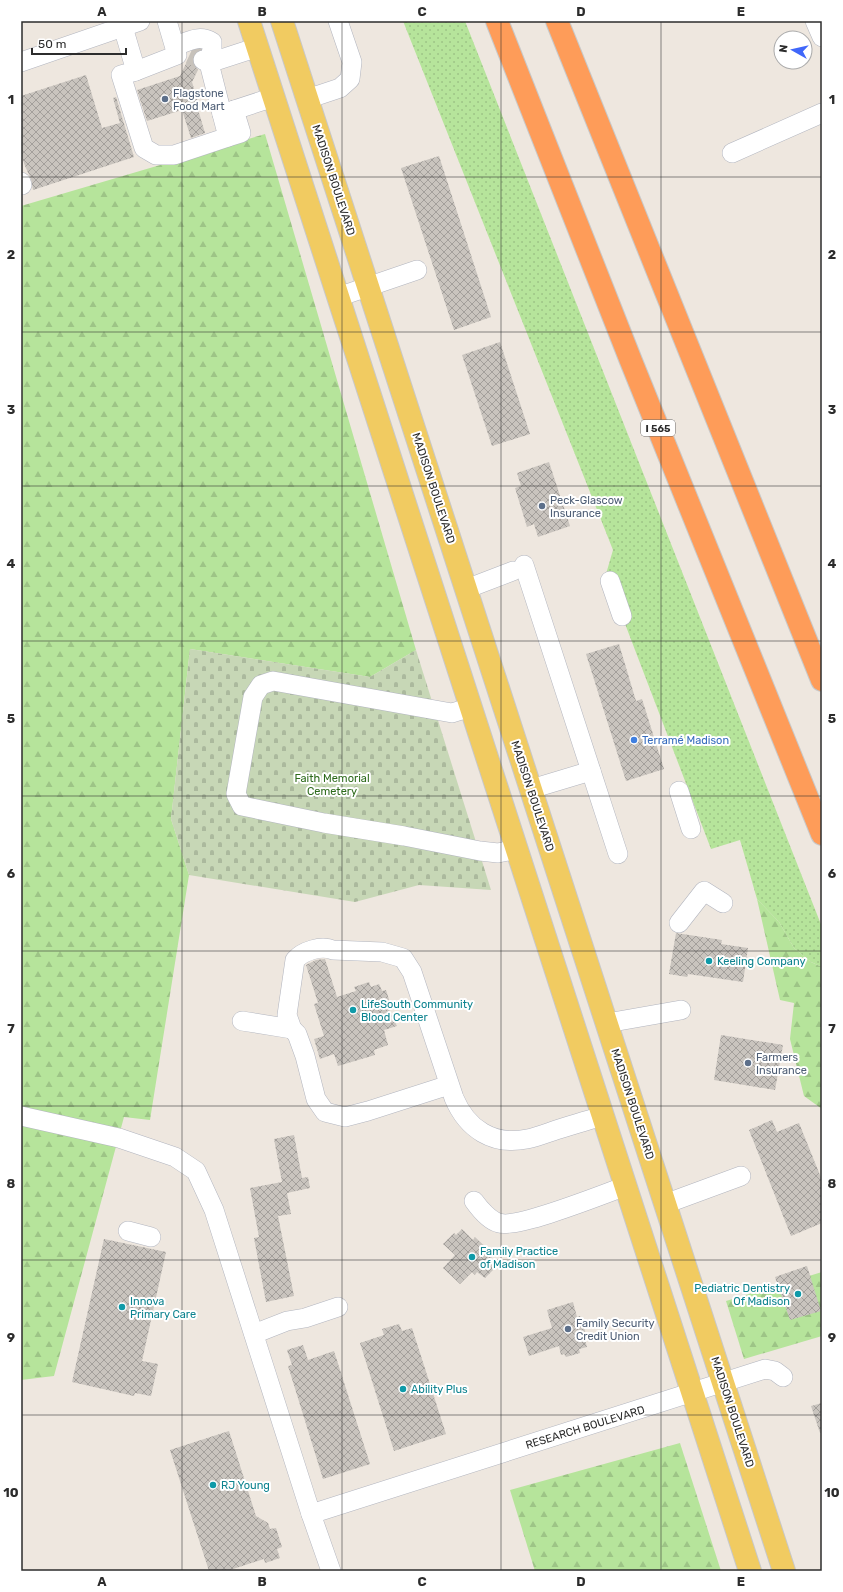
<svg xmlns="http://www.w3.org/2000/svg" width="843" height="1592" viewBox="0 0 843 1592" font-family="Rubik,sans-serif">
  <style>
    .grass { fill: url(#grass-dots) }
    .forest { fill: url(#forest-firs) }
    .cemetery { fill: url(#cemetery-stones) }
    .building { fill: url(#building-cross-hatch) }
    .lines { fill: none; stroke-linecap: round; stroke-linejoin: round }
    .minor-tunnel { stroke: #c7c2bb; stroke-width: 19; stroke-dasharray: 19 10; stroke-linecap: butt }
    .minor-casing { stroke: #b2b5bf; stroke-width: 20 }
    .major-casing { stroke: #c8c8c8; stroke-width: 24 }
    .highway-casing { stroke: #c8c8c8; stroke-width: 24 }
    .minor { stroke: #fff; stroke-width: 19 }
    .major { stroke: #f1cb61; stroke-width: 22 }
    .highway { stroke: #fe9c59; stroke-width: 22 }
    .grid { fill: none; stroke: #2c2c2c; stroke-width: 1; stroke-opacity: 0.55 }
    .service-dot { fill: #5c6f8a; stroke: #fff; stroke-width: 1.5 }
    .shop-dot { fill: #3f7fe0; stroke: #fff; stroke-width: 1.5 }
    .culture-dot { fill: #0f9aa8; stroke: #fff; stroke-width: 1.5 }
    .labels { text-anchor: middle; stroke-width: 4; stroke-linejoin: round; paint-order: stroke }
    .shield { fill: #fff; stroke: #6b6b6b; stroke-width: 1 }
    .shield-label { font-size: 10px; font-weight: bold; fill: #2c2c2c }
    .service-label { font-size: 11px; fill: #4e5e75; stroke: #fff; text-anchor: start }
    .street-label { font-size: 11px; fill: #2c2c2c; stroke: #fff }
    .shop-label { font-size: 11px; fill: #366cbe; stroke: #fff; text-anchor: start }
    .park-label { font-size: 11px; fill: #2d6a1b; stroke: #fff }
    .culture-label { font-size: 11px; fill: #0d838f; stroke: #fff; text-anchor: start }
    .neatline { fill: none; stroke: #2c2c2c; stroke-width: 1.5 }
    .grid-label { font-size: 13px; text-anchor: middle; font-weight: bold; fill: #2c2c2c }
  </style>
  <defs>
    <pattern id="grass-dots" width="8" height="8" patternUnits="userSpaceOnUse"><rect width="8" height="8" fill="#b6e49b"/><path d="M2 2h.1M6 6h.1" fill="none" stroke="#9dc486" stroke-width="1.8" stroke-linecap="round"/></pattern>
    <pattern id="forest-firs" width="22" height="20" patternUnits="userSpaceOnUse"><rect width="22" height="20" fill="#b6e49b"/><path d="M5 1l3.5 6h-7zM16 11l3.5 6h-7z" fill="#9dc486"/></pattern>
    <pattern id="cemetery-stones" width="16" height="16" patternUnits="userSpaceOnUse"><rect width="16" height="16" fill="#c7d7b6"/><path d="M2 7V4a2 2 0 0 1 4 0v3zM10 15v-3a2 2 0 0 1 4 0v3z" fill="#abb99d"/></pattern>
    <pattern id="building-cross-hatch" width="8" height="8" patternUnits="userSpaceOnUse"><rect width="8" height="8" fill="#c9c4be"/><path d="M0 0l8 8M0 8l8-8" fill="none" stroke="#a39f9b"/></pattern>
  </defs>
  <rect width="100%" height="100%" fill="#eee7df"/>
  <!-- grass -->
  <polygon class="grass" points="403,21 465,21 822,927 822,967 811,962 794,948 779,922 757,899 740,840 711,849 606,574 613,550"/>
  <!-- forest -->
  <g class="forest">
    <polygon points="265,134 416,650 370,677 190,649 171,819 189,875 150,1120 124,1117 54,1376 21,1380 21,206"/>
    <polygon points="757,899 779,922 794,948 811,962 822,967 822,1109 804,1096 790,1039 794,1003 780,1000"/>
    <polygon points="822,1272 822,1336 744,1359 726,1301"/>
    <polygon points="680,1443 721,1571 535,1571 510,1490"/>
  </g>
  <!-- cemetery -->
  <polygon class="cemetery" points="190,649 370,677 416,650 491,890 419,885 355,902 189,875 171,819"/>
  <!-- building -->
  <g class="building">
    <polygon points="200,50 197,51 193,55 192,61 194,66 198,70 192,82 199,105 197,106 205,133 191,138 182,110 147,121 137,90 180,76 192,51"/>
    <polygon points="86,75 102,128 120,123 113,98 116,97 134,157 33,190 31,179 25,166 21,154 21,96"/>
    <polygon points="439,156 491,317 454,330 401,168"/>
    <polygon points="500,342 530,434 492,446 462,355"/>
    <polygon points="549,462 570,526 538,537 534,524 527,527 515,488 521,486 517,473"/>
    <polygon points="619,644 636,701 642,699 664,769 626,781 586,654"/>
    <polygon points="676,933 722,940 721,944 748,948 743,982 688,974 687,977 669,974"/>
    <polygon points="325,959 337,997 356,991 354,987 369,982 371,987 379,984 382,991 386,990 392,1009 389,1010 397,1026 384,1030 388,1045 374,1050 375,1055 338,1066 334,1054 320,1059 314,1039 324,1036 314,1004 318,1003 306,965 316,960"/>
    <polygon points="721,1035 783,1045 775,1090 714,1080"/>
    <polygon points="772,1120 777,1132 799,1123 822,1180 822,1223 791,1236 749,1130"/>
    <polygon points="294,1135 302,1178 308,1177 310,1188 287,1193 291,1214 278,1216 294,1296 266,1302 254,1238 259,1237 250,1188 282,1182 274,1139"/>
    <polygon points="462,1229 473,1240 475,1237 494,1255 490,1259 497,1266 485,1278 477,1272 475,1275 472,1272 460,1284 443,1268 455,1255 443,1244 454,1233 456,1235"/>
    <polygon points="104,1239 166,1252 142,1361 158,1364 151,1396 135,1393 134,1396 72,1382"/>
    <polygon points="807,1266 821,1311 790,1320 775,1277"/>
    <polygon points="573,1302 577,1317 580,1316 582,1323 583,1323 587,1339 585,1340 587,1347 579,1349 580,1353 566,1357 564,1354 561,1355 559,1346 529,1356 523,1337 552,1328 547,1310"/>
    <polygon points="399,1324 402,1331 412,1328 446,1434 394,1451 360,1343 384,1335 382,1329"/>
    <polygon points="303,1345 308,1360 334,1351 370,1464 323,1479 288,1366 292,1365 287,1350"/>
    <polygon points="822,1403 822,1433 820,1433 811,1406"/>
    <polygon points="229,1431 256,1516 268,1523 270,1529 276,1528 282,1547 277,1549 280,1558 265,1563 264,1559 227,1571 209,1571 170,1450"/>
  </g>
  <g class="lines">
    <!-- minor-tunnel -->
    <polyline class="minor-tunnel" points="190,54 203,60"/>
    <!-- minor casing -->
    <g class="minor-casing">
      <g id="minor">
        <polyline points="815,21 822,37"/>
        <polyline points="123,27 136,71 121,75 144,148 156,155 174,155 228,137 222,114 274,97"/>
        <path d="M175,46C187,42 199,34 212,42V49L209,63L203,60"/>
        <polyline points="21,62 140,21"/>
        <polyline points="136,71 177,55 167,21"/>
        <polyline points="307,99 340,88 350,79 352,62 338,21"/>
        <polyline points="222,114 209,63 258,47"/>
        <polyline points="228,137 241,133 234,110"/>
        <polyline points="732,153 822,113"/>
        <polyline points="21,182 22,185"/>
        <polyline points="338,297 417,270"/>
        <polyline points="524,565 618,854"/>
        <polyline points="610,581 622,616"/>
        <polyline points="466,589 513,571"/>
        <polyline points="471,707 452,713 273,681 261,685 253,697 236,794 242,806 324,823 404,836 480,851 498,853 517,849"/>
        <polyline points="531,789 591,771"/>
        <polyline points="679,791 691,829"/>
        <polyline points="679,923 704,891 723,903"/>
        <polyline points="242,1021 292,1029"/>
        <polyline points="607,1023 681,1010"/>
        <path d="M449,1085L368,1111L345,1117L325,1112L316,1099L305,1056L297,1034L292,1029L287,1015L295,960C303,951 321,945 333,950L382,952L403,958L412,972L454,1098C467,1129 493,1146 527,1139C537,1137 547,1133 556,1130C572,1125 588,1120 603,1116"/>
        <polyline points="21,1116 119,1138 175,1157 196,1171 214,1210 311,1514 331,1571"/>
        <path d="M474,1201C479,1208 490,1221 499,1223C517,1229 604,1194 626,1186"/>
        <polyline points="665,1204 741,1176"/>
        <polyline points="128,1231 151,1237"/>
        <polyline points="254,1334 287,1321 305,1318 338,1307"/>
        <polyline points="311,1514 765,1369 775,1371 783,1377"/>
      </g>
    </g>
    <!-- major casing -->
    <g class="major-casing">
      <g id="major">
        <polyline points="249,21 750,1571"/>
        <polyline points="282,21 784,1571"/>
      </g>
    </g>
    <!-- highway casing -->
    <g class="highway-casing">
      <g id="highway">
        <polyline points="497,21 631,361 822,834"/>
        <polyline points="557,21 822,680"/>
      </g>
    </g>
    <!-- minor -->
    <use href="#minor" class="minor"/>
    <!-- major -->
    <use href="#major" class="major"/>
    <!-- highway -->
    <use href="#highway" class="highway"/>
  </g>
  <!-- grid -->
  <path class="grid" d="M182,21V1571M342,21V1571M501,21V1571M661,21V1571M21,177H822M21,332H822M21,486H822M21,641H822M21,796H822M21,951H822M21,1106H822M21,1260H822M21,1415H822"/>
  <!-- markers -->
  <g class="service-dot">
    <circle cx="165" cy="99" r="4"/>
    <circle cx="542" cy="506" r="4"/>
    <circle cx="748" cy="1063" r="4"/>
    <circle cx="568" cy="1329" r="4"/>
  </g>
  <circle class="shop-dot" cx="634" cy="740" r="4"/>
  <g class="culture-dot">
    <circle cx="709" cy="961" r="4"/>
    <circle cx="353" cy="1010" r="4"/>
    <circle cx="472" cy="1257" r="4"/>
    <circle cx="798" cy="1294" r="4"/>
    <circle cx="122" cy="1307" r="4"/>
    <circle cx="403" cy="1389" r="4"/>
    <circle cx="213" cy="1485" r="4"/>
  </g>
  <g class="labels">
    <!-- shield labels -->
    <rect class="shield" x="641" y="420" width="34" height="16" rx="3"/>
    <g class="shield-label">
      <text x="658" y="432">I 565</text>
    </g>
    <!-- service labels -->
    <g class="service-label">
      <text x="173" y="97">Flagstone<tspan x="173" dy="13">Food Mart</tspan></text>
      <text x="550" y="504">Peck-Glascow<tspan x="550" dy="13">Insurance</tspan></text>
      <text x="756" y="1061">Farmers<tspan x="756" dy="13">Insurance</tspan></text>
      <text x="576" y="1327">Family Security<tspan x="576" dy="13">Credit Union</tspan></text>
    </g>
    <!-- street labels -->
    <g class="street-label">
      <text transform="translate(334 180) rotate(72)" y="4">MADISON BOULEVARD</text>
      <text transform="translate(434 488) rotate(72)" y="4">MADISON BOULEVARD</text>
      <text transform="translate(533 796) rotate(72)" y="4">MADISON BOULEVARD</text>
      <text transform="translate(633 1104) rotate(72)" y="4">MADISON BOULEVARD</text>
      <text transform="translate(733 1412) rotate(72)" y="4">MADISON BOULEVARD</text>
      <text transform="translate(585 1427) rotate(-17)" y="4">RESEARCH BOULEVARD</text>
    </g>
    <!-- shop labels -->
    <g class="shop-label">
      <text x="642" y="744">Terramé Madison</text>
    </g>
    <!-- park labels -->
    <g class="park-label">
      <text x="332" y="782">Faith Memorial<tspan x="332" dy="13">Cemetery</tspan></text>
    </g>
    <!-- culture labels -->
    <g class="culture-label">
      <text x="717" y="965">Keeling Company</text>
      <text x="361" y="1008">LifeSouth Community<tspan x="361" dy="13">Blood Center</tspan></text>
      <text x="480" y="1255">Family Practice<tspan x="480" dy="13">of Madison</tspan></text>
      <text x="790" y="1292" text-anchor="end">Pediatric Dentistry<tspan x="790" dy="13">Of Madison</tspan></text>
      <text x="130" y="1305">Innova<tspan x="130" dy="13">Primary Care</tspan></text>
      <text x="411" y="1393">Ability Plus</text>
      <text x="221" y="1489">RJ Young</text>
    </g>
  </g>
  <!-- border -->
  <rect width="843" height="1592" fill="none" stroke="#ffffff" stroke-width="44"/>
  <!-- north arrow -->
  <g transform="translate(793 50) rotate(278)"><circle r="19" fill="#ffffff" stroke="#ababab"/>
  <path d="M0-3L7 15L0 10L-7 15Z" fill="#4067fa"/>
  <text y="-6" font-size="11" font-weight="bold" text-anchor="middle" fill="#2c2c2c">N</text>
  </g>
  <!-- scale -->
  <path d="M32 48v6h94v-6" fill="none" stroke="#2c2c2c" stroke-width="2"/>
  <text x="38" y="48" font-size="12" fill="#2c2c2c" stroke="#ffffff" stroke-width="3" paint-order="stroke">50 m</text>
  <rect x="22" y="22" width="799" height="1548" class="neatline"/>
  <g class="grid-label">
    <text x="102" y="16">A</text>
    <text x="262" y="16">B</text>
    <text x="422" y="16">C</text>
    <text x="581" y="16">D</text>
    <text x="741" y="16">E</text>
    <text x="11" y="104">1</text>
    <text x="832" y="104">1</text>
    <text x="11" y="259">2</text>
    <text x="832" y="259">2</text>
    <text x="11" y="414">3</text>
    <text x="832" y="414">3</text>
    <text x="11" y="568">4</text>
    <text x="832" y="568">4</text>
    <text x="11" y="723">5</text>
    <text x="832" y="723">5</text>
    <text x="11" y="878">6</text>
    <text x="832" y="878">6</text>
    <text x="11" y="1033">7</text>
    <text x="832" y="1033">7</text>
    <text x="11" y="1188">8</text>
    <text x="832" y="1188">8</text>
    <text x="11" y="1342">9</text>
    <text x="832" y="1342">9</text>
    <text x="11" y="1497">10</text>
    <text x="832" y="1497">10</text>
    <text x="102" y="1586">A</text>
    <text x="262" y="1586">B</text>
    <text x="422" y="1586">C</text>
    <text x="581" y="1586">D</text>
    <text x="741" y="1586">E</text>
  </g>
</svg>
